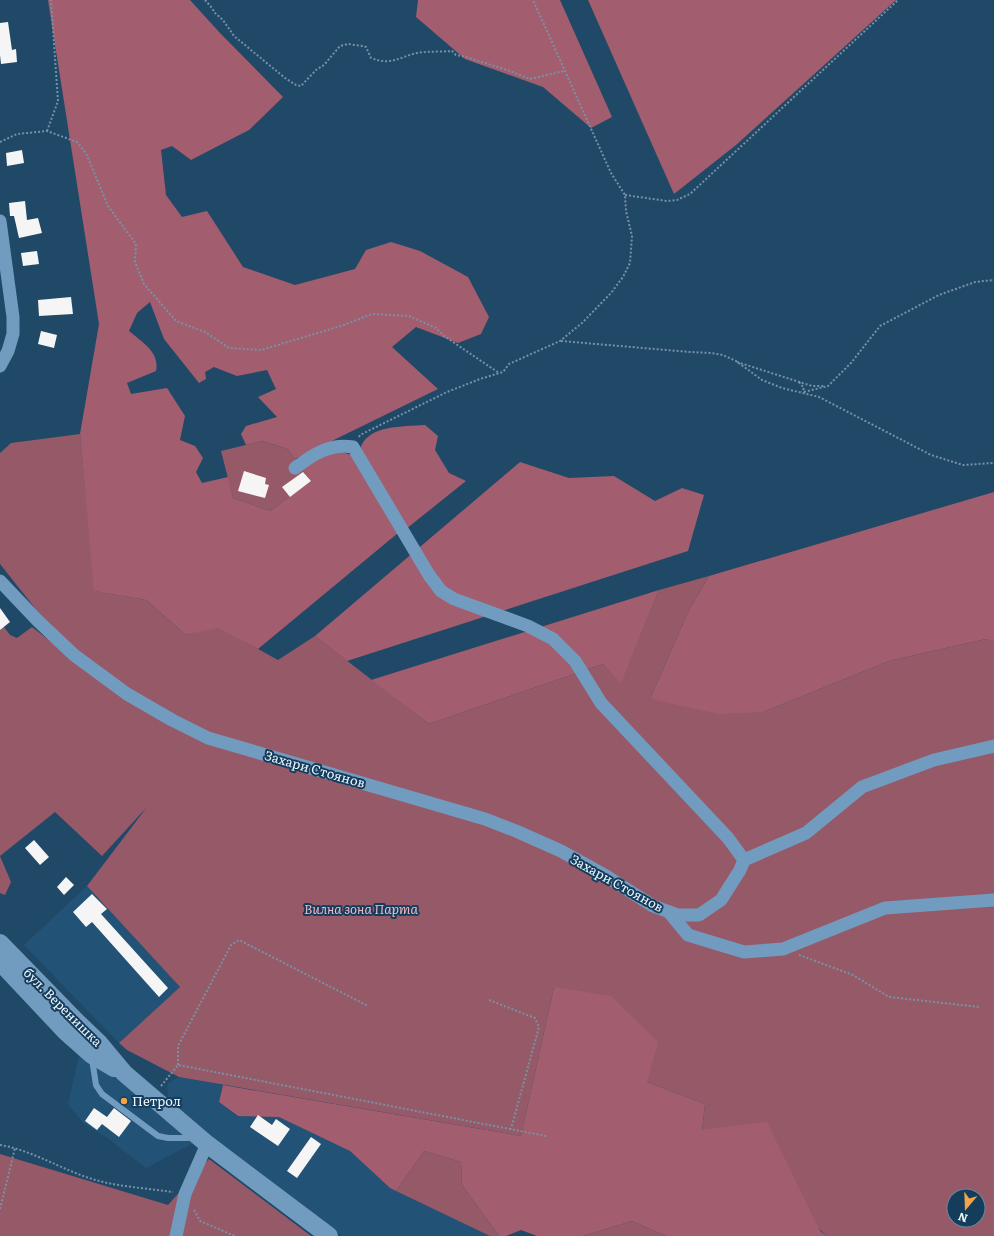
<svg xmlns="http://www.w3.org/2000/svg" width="994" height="1236" viewBox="0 0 994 1236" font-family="Literata,serif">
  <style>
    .built { fill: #235277 }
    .green { fill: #965968; fill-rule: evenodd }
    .forest { fill: #a25e6f }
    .building { fill: #f5f5f5 }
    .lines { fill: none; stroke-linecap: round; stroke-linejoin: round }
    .path { stroke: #7792a7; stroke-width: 2; stroke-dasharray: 2 2; stroke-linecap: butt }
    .service { stroke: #729cbf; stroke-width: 6 }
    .minor { stroke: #729cbf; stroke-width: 13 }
    .secondary { stroke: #729cbf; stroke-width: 18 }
    .poi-dot { fill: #f6a247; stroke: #143d5c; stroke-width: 1.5 }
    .labels { text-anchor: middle; stroke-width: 4; stroke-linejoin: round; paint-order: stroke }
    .street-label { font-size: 13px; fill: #eef6fe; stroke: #143d5c }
    .park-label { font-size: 13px; font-style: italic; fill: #f4b7c4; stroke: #143d5c }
    .poi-label { font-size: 13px; fill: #eef6fe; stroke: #143d5c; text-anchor: start }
  </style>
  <rect width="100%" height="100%" fill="#204867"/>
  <!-- built -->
  <g class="built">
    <polygon points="87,886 180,987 119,1043 24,945"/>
    <polygon points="80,1052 119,1076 195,1142 146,1168 106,1137 84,1124 68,1104"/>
    <polygon points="179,1077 223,1085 219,1102 237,1116 279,1117 350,1151 390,1188 490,1236 341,1236 193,1123 168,1097 167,1084"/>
  </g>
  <!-- green -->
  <g class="green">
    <path d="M80,434L95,591L146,600L186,635L218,627L278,660L315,636L429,724L603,664L621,683L659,590L709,576L689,610L650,699L763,712L889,661L986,639L994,642V1236H827L702,1130L705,1104L647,1082L554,987L521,1136L179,1077L127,1050L119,1043L180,987L87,886L147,807L102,856L55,812L0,856L11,882L5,895L0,893V630L4,627L10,635L17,638L32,627L108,686L42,617L0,564V453L11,443ZM954,1196H978V1220H954Z"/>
    <polygon points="262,441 288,449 311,481 270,511 233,498 221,451"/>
    <polygon points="424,1151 461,1162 462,1185 499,1236 490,1236 396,1191"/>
    <polygon points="0,1154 168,1205 209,1159 311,1236 0,1236"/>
    <polygon points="632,1221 666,1236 583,1236"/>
  </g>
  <!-- forest -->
  <g class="forest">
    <path d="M48,0H190L220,33L283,97L249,130L191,160L172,146L161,150L166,195L182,217L207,211L243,267L295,285L355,269L366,250L391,242L420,251L468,277L489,317L481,334L458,343L416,327L392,347L438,389L295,459L288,449L262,441L246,445L241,434L246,426L277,417L258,397L276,389L267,370L237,376L214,367L205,372L206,379L199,383L164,339L150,302L137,313L129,331C142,342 160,352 156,371L127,383L131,394L167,388L185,416L180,440L195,446L203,458L196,472L202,483L228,477L233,498L270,511L311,481L302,469L320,457L339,451L351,455L398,533L258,649L218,628L186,635L146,600L94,591L80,434L99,324Z"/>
    <polygon points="418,0 560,0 612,117 591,128 543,87 465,59 416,17"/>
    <polygon points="588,0 896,0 736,145 674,194"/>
    <path d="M425,425L438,436L435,450L449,473L466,481L406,529L360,449C368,424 403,427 425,425Z"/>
    <polygon points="520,462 569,478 614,476 655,501 682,488 704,495 688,551 347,661 315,636"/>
    <polygon points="994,492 994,642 986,639 889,661 763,712 719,714 650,699 689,610 709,576"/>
    <polygon points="659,590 621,684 603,664 429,724 371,680"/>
    <polygon points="554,987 611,996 658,1042 647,1082 705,1104 702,1130 767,1122 820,1231 827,1236 666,1236 632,1221 583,1236 537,1236 521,1230 506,1236 499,1236 462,1185 461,1162 424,1151 396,1191 390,1188 350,1151 279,1117 238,1116 219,1102 223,1085 521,1136"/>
  </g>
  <!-- building -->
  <g class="building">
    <polygon points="8,22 12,50 16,49 17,62 1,64 0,55 0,23"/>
    <polygon points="22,150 24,163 7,166 6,153"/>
    <polygon points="25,201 27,220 38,218 42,233 19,238 14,216 10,216 9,203"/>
    <polygon points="37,251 39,264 23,266 21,253"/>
    <polygon points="71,297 73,314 39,316 38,300"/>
    <polygon points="41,331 57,335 54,348 38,344"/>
    <polygon points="244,471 266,478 265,484 269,485 265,498 238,491"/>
    <polygon points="303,472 311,481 290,497 282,487"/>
    <polygon points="0,608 10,622 0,630"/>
    <polygon points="34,840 49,857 40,865 25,848"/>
    <polygon points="66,877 74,885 64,895 57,887"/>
    <polygon points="92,894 107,909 101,914 168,988 159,997 92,922 86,927 73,912"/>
    <polygon points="94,1108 107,1117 114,1108 131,1121 119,1137 102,1124 97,1130 85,1121"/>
    <polygon points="258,1115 272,1125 276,1119 290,1129 278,1146 250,1127"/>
    <polygon points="311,1137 321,1144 297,1178 287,1171"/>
  </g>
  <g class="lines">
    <!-- path -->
    <g class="path">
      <path d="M205,0L212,8L215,13L223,20L234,36L285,78L296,85L301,86L316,70L324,65L340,46L348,44L363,46L366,47L371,58C392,66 399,57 417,53C428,51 441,52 452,51L456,55L466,57L510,71L530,79L564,71"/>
      <polyline points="47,131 58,101 51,0"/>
      <polyline points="0,142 17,134 47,131 77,142 86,153 108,206 136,244 135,262 144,284 176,321 205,332 229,348 261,350 341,326 372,314 409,316 436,328 444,336 499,373"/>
      <polyline points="625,195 667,201 677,200 690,194 898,0"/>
      <polyline points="561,341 690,352 711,353 723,355 736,361 762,380 782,388 819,397 931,455 963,465 994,463"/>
      <polyline points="737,362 812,386 825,386"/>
      <polyline points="799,382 804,388 802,392"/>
      <polyline points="804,392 828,386 851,363 880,326 939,295 975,282 994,280"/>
      <polyline points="359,437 360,435 447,392 480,379 503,372 509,364 560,341 582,323 611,293 623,277 630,263 632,236 626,211 625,195 611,173 533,0"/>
      <polyline points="799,955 853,975 889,997 980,1007"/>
      <polyline points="489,1000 535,1018 539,1027 511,1129"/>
      <polyline points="178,1065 178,1046 231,945 239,940 368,1006"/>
      <polyline points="161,1086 178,1065 546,1136"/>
      <path d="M0,1145C31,1150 59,1168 89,1178C116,1187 146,1188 173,1192"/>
      <polyline points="0,1209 15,1148"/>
      <polyline points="194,1210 200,1221 235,1236"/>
    </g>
    <!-- service -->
    <polyline class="service" points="92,1059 96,1085 102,1094 158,1136 168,1138 188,1138 192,1134"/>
    <!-- minor -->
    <g class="minor">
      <polyline points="0,221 13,317 13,334 8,351 0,366"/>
      <path d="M0,581L38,621L74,655L127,694L172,720L208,738L485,819L516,831L561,851L606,876L653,906L678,915H699L721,900L740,870L744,860L728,838L601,703L575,661L553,639L528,626L454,599L441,591L429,575L353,447C330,443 312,455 295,468"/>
      <polyline points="744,860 806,833 862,787 934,760 994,746"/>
      <polyline points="669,912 688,935 744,952 783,949 885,908 994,900"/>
      <polyline points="176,1236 185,1194 207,1144"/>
    </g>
    <!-- secondary -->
    <g class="secondary">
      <polyline points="0,943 76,1021 99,1043 124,1073 207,1144 329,1236"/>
      <polyline points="0,962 66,1032 92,1055 114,1068"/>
    </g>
  </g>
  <!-- markers -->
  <circle class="poi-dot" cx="124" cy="1101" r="4"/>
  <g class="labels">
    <!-- street labels -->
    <g class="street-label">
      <text transform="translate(315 769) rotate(16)" y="5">Захари Стоянов</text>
      <text transform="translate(617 883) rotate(29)" y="5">Захари Стоянов</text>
      <text transform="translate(63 1007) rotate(45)" y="5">бул. Веренишка</text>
    </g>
    <!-- park labels -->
    <g class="park-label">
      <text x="361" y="914">Вилна зона Парта</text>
    </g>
    <!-- poi labels -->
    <g class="poi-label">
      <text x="132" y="1106">Петрол</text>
    </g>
  </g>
  <!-- north arrow -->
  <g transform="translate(966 1208) rotate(199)"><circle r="19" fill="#143d5c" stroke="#6b879d"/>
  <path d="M0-3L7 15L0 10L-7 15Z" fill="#f6a247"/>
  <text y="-6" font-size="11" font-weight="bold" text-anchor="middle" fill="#eef6fe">N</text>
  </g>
</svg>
